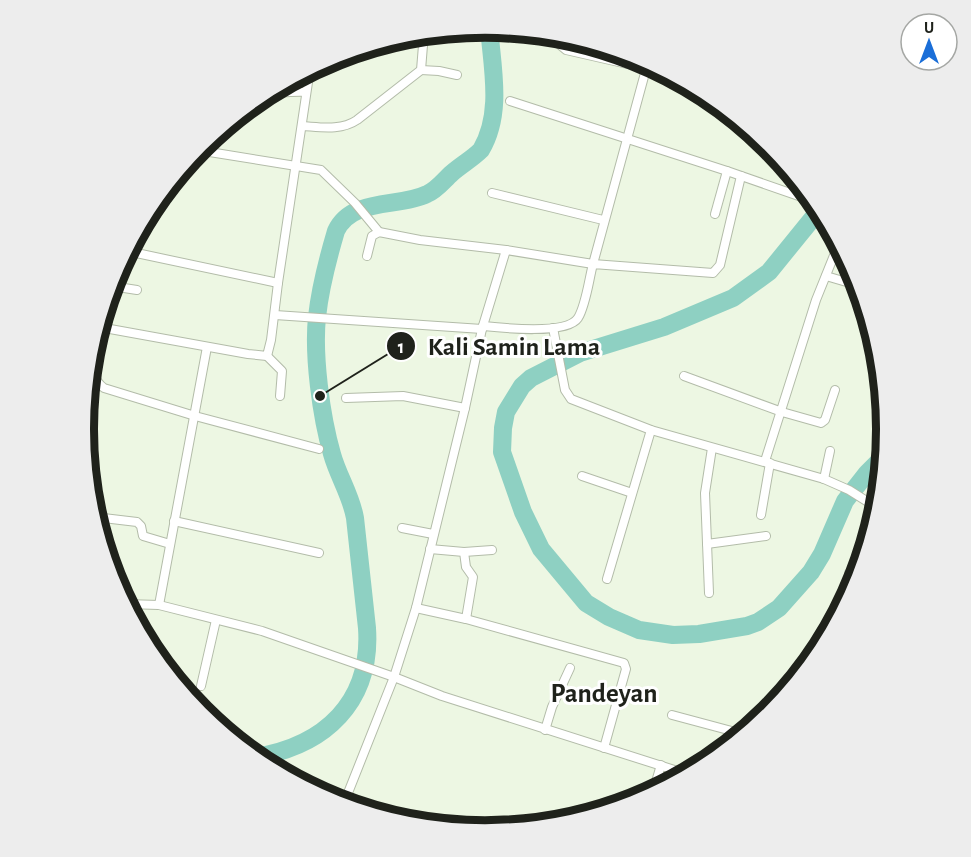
<svg xmlns="http://www.w3.org/2000/svg" width="971" height="857" viewBox="0 0 971 857" font-family="'Alegreya Sans',sans-serif">
  <style>
    .lines { fill: none; stroke-linecap: round; stroke-linejoin: round }
    .river { stroke: #8ed0c2; stroke-width: 18 }
    .street-casing { stroke: #b3bca9; stroke-width: 10 }
    .street { stroke: #fff; stroke-width: 8 }
    .labels { text-anchor: middle; stroke-width: 6; stroke-linejoin: round; paint-order: stroke }
    .quarter-label { font-size: 27px; font-weight: bold; fill: #1f221b; stroke: #fff }
    .rim { fill: none; stroke: #1f221b; stroke-width: 8 }
    .leader { fill: none; stroke: #1f221b; stroke-width: 2 }
    .callout-dot { fill: #1f221b; stroke: #fff; stroke-width: 2 }
    .mark-label { font-size: 18px; text-anchor: middle; font-weight: bold; fill: #fff }
    .callout-label { font-size: 26px; text-anchor: middle; font-weight: bold; fill: #1f221b; stroke: #fff; stroke-width: 6; stroke-linejoin: round; paint-order: stroke }
  </style>
  <rect width="100%" height="100%" fill="#edf7e3"/>
  <g class="lines">
    <!-- river -->
    <g class="river">
      <polyline points="821,208 769,272 733,298 664,327 580,353 531,378 522,386 506,412 503,428 502,452 523,512 541,549 586,603 609,617 639,630 673,635 699,634 747,626 758,622 779,608 811,572 822,554 845,501 867,473 884,456"/>
      <path d="M255,757C325,746 372,702 367,628L355,518C351,495 338,476 332,454C321,416 313,355 317,317C320,289 328,258 336,231C352,197 399,208 427,194C437,190 444,180 452,173C461,165 472,159 481,150C503,113 492,67 489,27"/>
    </g>
    <!-- street casing -->
    <g class="street-casing">
      <g id="street">
        <polyline points="560,34 560,45 566,50 671,74"/>
        <polyline points="421,70 439,71 457,75"/>
        <path d="M268,91C281,94 293,91 306,92"/>
        <polyline points="510,101 727,171 816,202"/>
        <path d="M302,126C320,127 341,131 357,120L421,70L424,33"/>
        <polyline points="197,150 321,170 355,203 379,232"/>
        <polyline points="492,193 603,220"/>
        <polyline points="715,214 727,171"/>
        <polyline points="127,251 278,283"/>
        <polyline points="367,256 372,236 379,232 420,240 506,250"/>
        <polyline points="826,276 860,286"/>
        <polyline points="111,286 137,290"/>
        <polyline points="275,315 482,329"/>
        <path d="M483,326C502,328 567,335 578,318C586,305 589,279 593,264L713,273L720,265L741,176"/>
        <polyline points="99,327 248,354 267,356 271,340 278,283 310,69"/>
        <polyline points="553,328 565,390 571,399 651,430 824,479 849,490 879,509"/>
        <path d="M92,351C93,365 91,379 104,388L195,416L319,449"/>
        <polyline points="267,356 282,371 280,396"/>
        <polyline points="684,376 782,412 821,423 825,420 835,390"/>
        <polyline points="346,398 403,396 465,408"/>
        <polyline points="765,461 816,300 839,243"/>
        <polyline points="582,476 632,493"/>
        <polyline points="824,479 830,451"/>
        <polyline points="761,515 770,463"/>
        <polyline points="95,517 137,522 141,526 143,536 170,544"/>
        <polyline points="174,521 319,553"/>
        <polyline points="402,528 433,534"/>
        <polyline points="707,544 766,536"/>
        <polyline points="430,549 464,552 466,567 473,577 466,619"/>
        <polyline points="464,552 492,550"/>
        <polyline points="607,579 651,430"/>
        <polyline points="709,593 705,493 712,448"/>
        <polyline points="848,598 849,573 854,570 860,571"/>
        <polyline points="126,604 159,605 262,631 394,677 442,696 687,774"/>
        <polyline points="159,605 207,347"/>
        <polyline points="416,608 466,619 624,663 626,669 604,748"/>
        <polyline points="201,686 216,620"/>
        <polyline points="672,715 743,734"/>
        <polyline points="545,730 552,707 570,668"/>
        <polyline points="653,792 661,765"/>
        <polyline points="344,803 394,677 416,608 465,408 482,329 506,250 593,264 648,62"/>
      </g>
    </g>
    <!-- street -->
    <use href="#street" class="street"/>
  </g>
  <g class="labels">
    <!-- quarter labels -->
    <g class="quarter-label">
      <text x="604" y="702">Pandeyan</text>
    </g>
  </g>
  <!-- crop -->
  <path d="M0 0H971V857H0ZM94 429a391 391 0 1 1 782 0a391 391 0 1 1-782 0Z" fill="#ededed" fill-rule="evenodd"/>
  <path class="rim" d="M94 429a391 391 0 1 1 782 0a391 391 0 1 1-782 0Z"/>
  <!-- callouts -->
  <path class="leader" d="M320 396L401 346"/>
  <g class="callout-dot">
    <circle cx="320" cy="396" r="6"/>
    <circle cx="401" cy="346" r="15"/>
  </g>
  <g class="mark-label">
    <text x="401" y="353">1</text>
  </g>
  <g class="callout-label">
    <text x="514" y="355">Kali Samin Lama</text>
  </g>
  <!-- north arrow -->
  <g transform="translate(929 42)"><circle r="28" fill="#ffffff" stroke="#a5a7a4" stroke-width="1.5"/>
  <path d="M0-4.5L10 22L0 15L-10 22Z" fill="#1a6ed8"/>
  <text y="-9" font-size="16" font-weight="bold" text-anchor="middle" fill="#1f221b">U</text>
  </g>
</svg>
